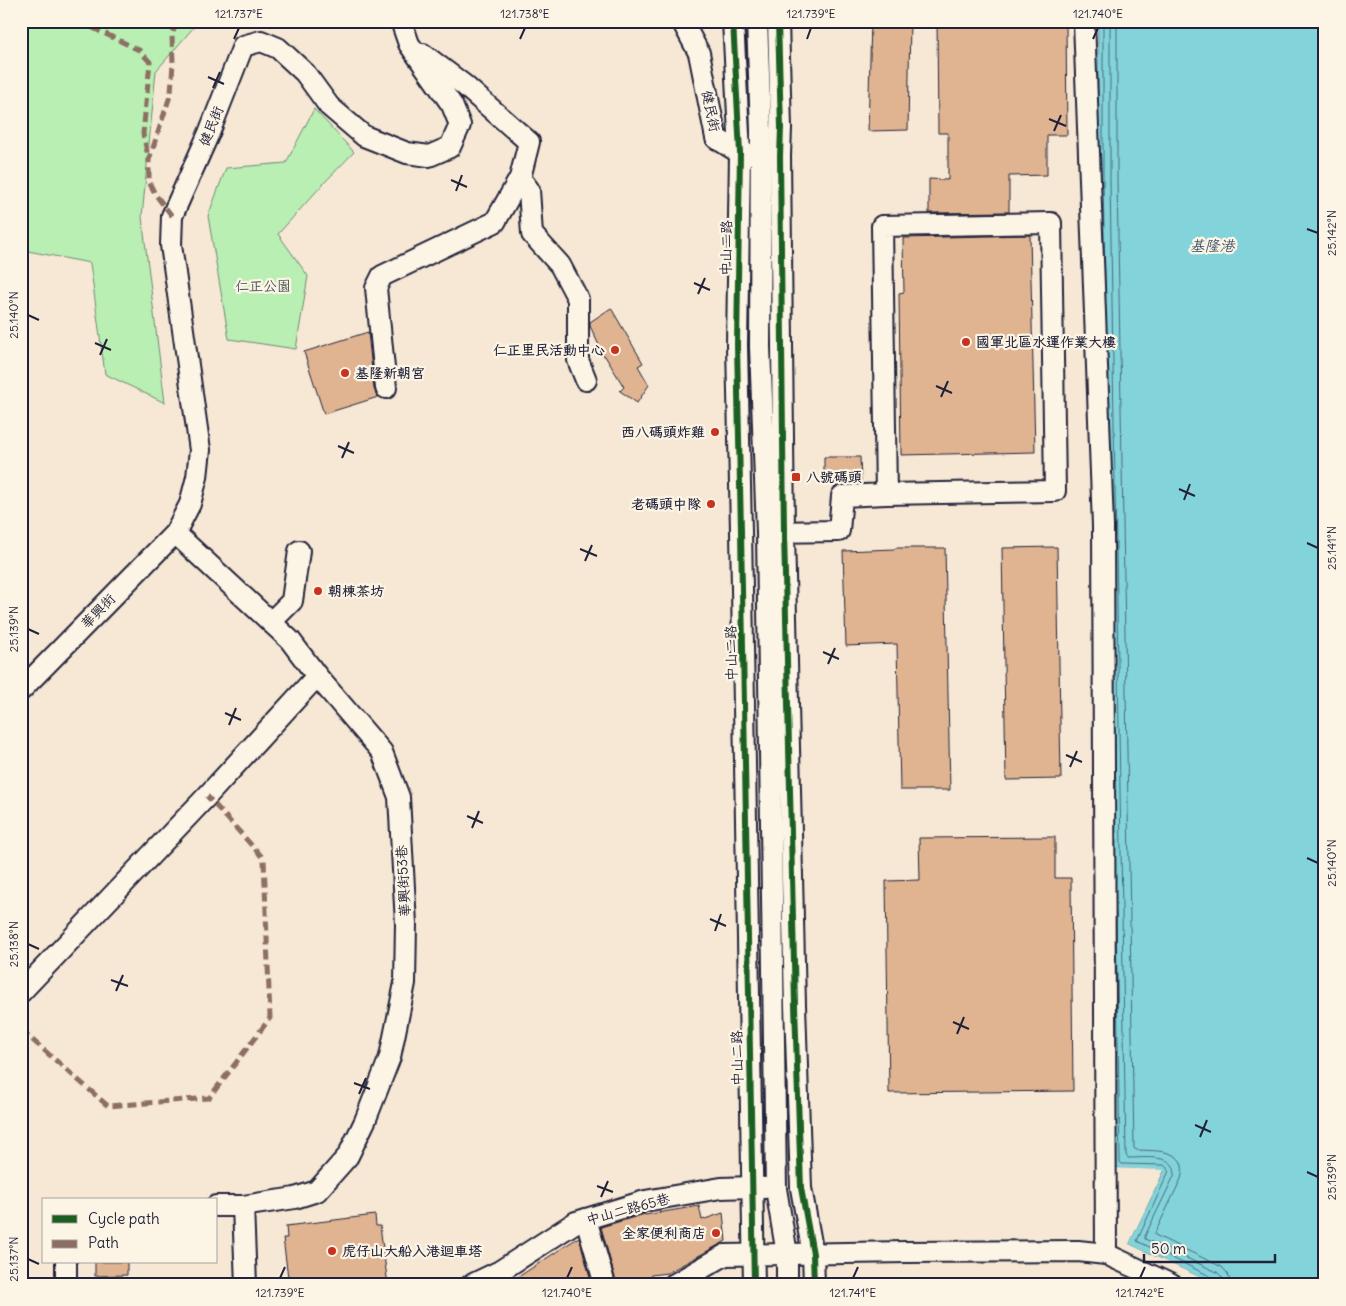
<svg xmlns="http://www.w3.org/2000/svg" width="1346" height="1306" viewBox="0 0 1346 1306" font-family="Delius,'LXGW WenKai TC',sans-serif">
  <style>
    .green { fill: #b9efb2; stroke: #6e8876 }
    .water { fill: #83d4da; stroke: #5c8d9a }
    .pier { fill: #f6e8d4 }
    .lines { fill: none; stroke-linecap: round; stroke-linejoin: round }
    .shore { stroke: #49697b; stroke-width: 1 }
    .building { fill: #e0b490; stroke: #22223b }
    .minor-casing { stroke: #22223b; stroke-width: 24 }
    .minor { stroke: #fcf5e5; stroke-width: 20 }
    .quiet { stroke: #8d6e63; stroke-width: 5; stroke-dasharray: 10 5; stroke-linecap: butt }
    .cycleway-casing { stroke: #fcf5e5; stroke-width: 9 }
    .cycleway { stroke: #1b5e20; stroke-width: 6 }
    .ticks { fill: none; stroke: #22223b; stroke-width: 2 }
    .poi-dot { fill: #c8321e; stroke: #fcf5e5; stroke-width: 2 }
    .labels { text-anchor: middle; stroke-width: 4.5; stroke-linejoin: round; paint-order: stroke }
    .street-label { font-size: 14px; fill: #22223b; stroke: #fcf5e5 }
    .park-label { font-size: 14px; fill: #485559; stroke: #fcf5e5 }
    .poi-label { font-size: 14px; font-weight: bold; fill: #22223b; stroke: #fcf5e5; text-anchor: start }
    .water-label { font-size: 15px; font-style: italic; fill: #3f576b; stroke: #fcf5e5 }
    .neatline { fill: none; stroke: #22223b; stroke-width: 2 }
    .ticks-label { font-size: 12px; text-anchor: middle; fill: #22223b }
  </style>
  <rect width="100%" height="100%" fill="#f6e8d4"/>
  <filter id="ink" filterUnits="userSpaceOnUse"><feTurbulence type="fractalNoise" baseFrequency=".02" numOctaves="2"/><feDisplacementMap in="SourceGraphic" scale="10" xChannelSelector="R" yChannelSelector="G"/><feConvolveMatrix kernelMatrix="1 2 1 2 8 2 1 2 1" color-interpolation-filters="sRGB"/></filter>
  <g filter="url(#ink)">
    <!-- green -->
    <g class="green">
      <polygon points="21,21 199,21 156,71 142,217 165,403 105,374 90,263 28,251 21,260"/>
      <polygon points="314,109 354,152 323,184 278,234 308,276 296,349 229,339 208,216 226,168 286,163"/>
    </g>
    <!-- water -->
    <polygon class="water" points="1098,21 1325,21 1325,1285 1216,1285 1129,1244 1164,1171 1115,1168 1098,179"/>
    <!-- pier -->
    <polygon class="pier" points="1115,1168 1164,1170 1129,1244 1216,1285 1211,1285 1128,1246 1127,1243 1160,1173 1115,1171"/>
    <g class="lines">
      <!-- shore -->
      <g class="shore">
        <polyline points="1103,21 1103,179 1105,286"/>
        <path d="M1110,21V179L1126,1155L1128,1158C1143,1158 1179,1153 1174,1176L1145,1236V1239L1217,1272L1222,1277L1223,1285"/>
        <path d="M1117,21V179L1134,1148L1136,1150C1155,1151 1190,1148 1181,1179L1155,1233V1235L1222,1267L1228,1274L1231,1285"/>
        <polyline points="1116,913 1120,1162 1122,1164 1164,1165 1167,1168 1169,1171 1137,1241 1214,1278 1217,1281 1217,1285"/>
      </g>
    </g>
    <!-- building -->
    <g class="building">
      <polygon points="871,21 910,21 908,130 868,131"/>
      <polygon points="937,21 1066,21 1067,135 1047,135 1047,175 1009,176 1009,212 929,213 929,179 948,180 948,133 938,133"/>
      <polygon points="1030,235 1035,452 901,455 899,293 904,292 903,238"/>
      <polygon points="611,308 643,363 638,366 649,385 637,403 620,391 624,387 605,356 604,356 590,326 590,322"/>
      <polygon points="368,332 374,389 378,397 324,414 304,352"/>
      <polygon points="824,457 860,457 861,481 824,482"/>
      <polygon points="1057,547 1061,779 1006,780 1002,548"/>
      <polygon points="895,548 945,548 950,790 900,790 897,644 846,646 843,551 895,549"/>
      <polygon points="1055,837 1055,878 1071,878 1073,1091 889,1093 886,881 920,880 919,838"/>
      <polygon points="699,1206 702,1220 723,1213 726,1241 667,1273 651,1275 650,1282 646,1285 617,1285 601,1227 645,1214 645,1215"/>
      <polygon points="375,1215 376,1226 380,1226 388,1285 289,1285 283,1238 287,1238 286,1226"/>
      <polygon points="579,1237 590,1277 548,1285 506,1285"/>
      <polygon points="95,1262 127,1262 127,1275 95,1276"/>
    </g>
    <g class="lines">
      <!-- minor casing -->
      <g class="minor-casing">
        <g id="minor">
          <polyline points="682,21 699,53 716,138 740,153 750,154"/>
          <polyline points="733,21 740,153 737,345 741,531 754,1285"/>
          <polyline points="757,21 761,130 760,347 767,532 776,1189 787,1254 787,1285"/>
          <polyline points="778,21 781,128 780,156 784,532 795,1005 801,1188 813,1254 814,1285"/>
          <polyline points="1084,21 1103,526 1106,1254"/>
          <polyline points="520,178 529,190 532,234 560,265 578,299 578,360 586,380"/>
          <polyline points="386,388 376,288 382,276 495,222 520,178 529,142 464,85 423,54"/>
          <polyline points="771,532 839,531 842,496 886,494 1055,491 1051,223 882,226 886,494"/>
          <polyline points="175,533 290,640 317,676 382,752 399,797 406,924 405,983 390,1057 365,1121 348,1156 317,1191 295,1198 243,1206 216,1206"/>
          <polyline points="271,622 292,601 299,551"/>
          <polyline points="21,690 175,533 190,504 197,477 200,450 171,245 172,216 209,133 243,46 261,41 278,48 305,73 329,106 364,136 407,153 429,156 450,147 460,125 452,105 409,44 401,21"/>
          <polyline points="21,992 207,796 317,676"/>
          <polyline points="243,1206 246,1285"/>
          <polyline points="586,1219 605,1285"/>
          <polyline points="66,1285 66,1262"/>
          <polyline points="471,1285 500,1271 576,1222 586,1219 645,1201 721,1188 752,1187 765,1188"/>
          <polyline points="673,1285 725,1255 906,1252 1078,1251 1106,1254 1172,1285"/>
        </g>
      </g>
      <!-- minor -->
      <use href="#minor" class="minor"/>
      <!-- quiet -->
      <g class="quiet">
        <polyline points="78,21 93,28 139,50 150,62 143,134 149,160"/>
        <polyline points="172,216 155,194 149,182 149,160 171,93 173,63 172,35 177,21"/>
        <polyline points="21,1030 108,1106 209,1098 270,1018 264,859 207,796"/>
      </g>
      <!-- cycleway casing -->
      <g class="cycleway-casing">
        <g id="cycleway">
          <polyline points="733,21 740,153 737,345 741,531 754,1285"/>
          <polyline points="778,21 781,128 780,156 784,532 795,1005 801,1188 813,1254 814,1285"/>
        </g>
      </g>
      <!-- cycleway -->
      <use href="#cycleway" class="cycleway"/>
    </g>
  </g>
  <!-- ticks -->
  <path class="ticks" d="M234,39L239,28M520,39L525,28M807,39L811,28M1093,39L1098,28M208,77L224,84M213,88L220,72M1049,119L1066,126M1054,131L1061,115M451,180L467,187M456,191L462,175M1307,229L1318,233M694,283L710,290M698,294L705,278M28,315L39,320M95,343L111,350M100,355L107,339M936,386L952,393M941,397L948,381M338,446L354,453M342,458L349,442M1179,489L1195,496M1184,500L1190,484M1307,543L1318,548M580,549L597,556M585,561L592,545M28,629L39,634M823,652L839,659M828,664L835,648M225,713L241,720M229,725L236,708M1066,755L1082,762M1070,767L1077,751M467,816L483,823M472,828L479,811M1307,858L1318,863M710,919L726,926M715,931L721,914M28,944L39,949M111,980L128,986M116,991L123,975M953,1022L969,1029M957,1034L964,1017M354,1083L370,1089M359,1094L366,1078M1195,1125L1211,1132M1200,1137L1207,1120M1307,1172L1318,1177M597,1186L613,1192M601,1197L608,1181M28,1259L39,1264M280,1278L285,1267M567,1278L572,1267M853,1278L858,1267M1140,1278L1145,1267"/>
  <!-- markers -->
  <g class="poi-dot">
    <circle cx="966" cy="342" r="5"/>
    <circle cx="615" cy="350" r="5"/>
    <circle cx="345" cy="373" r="5"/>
    <circle cx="715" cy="432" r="5"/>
    <rect x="791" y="472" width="10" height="10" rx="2.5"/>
    <circle cx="711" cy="504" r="5"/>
    <circle cx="318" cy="591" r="5"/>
    <circle cx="716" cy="1233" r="5"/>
    <circle cx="332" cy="1251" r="5"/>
  </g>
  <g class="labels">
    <!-- street labels -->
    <g class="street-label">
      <text transform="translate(711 111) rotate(78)" y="5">健民街</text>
      <text transform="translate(211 126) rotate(-68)" y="5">健民街</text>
      <text transform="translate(726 248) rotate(-89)" y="5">中山二路</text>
      <text transform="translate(98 611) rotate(-46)" y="5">華興街</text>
      <text transform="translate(731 653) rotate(-91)" y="5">中山二路</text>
      <text transform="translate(403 881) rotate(-93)" y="5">華興街53巷</text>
      <text transform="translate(737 1058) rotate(-91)" y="5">中山二路</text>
      <text transform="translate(628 1209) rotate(-15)" y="5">中山二路65巷</text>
    </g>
    <!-- park labels -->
    <g class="park-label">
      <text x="263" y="291">仁正公園</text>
    </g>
    <!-- poi labels -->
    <g class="poi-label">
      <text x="976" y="347">國軍北區水運作業大樓</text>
      <text x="605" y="355" text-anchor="end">仁正里民活動中心</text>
      <text x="355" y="378">基隆新朝宮</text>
      <text x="705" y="437" text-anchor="end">西八碼頭炸雞</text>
      <text x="806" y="482">八號碼頭</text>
      <text x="701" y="509" text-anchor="end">老碼頭中隊</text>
      <text x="328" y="596">朝棟茶坊</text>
      <text x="706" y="1238" text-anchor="end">全家便利商店</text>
      <text x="342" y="1256">虎仔山大船入港迴車塔</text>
    </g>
    <!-- water labels -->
    <g class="water-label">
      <text x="1212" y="251">基隆港</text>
    </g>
  </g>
  <!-- margin -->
  <rect width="1346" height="1306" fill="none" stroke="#fcf5e5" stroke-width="55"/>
  <!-- legend -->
  <rect x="42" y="1198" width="175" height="65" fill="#fcf5e5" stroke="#a5a1a1"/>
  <rect x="52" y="1215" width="25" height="8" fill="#1b5e20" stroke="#a5a1a1"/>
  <text x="88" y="1224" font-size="15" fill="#22223b">Cycle path</text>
  <rect x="52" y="1240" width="25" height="8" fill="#8d6e63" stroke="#a5a1a1"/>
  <text x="88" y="1248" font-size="15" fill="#22223b">Path</text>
  <!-- scale -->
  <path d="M1144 1254v8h131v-8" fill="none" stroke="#22223b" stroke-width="2.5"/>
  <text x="1151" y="1254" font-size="15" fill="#22223b" stroke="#fcf5e5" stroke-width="4" paint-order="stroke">50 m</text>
  <rect x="28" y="28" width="1290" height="1250" class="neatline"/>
  <g class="ticks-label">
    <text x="239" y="18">121.737°E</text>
    <text x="525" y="18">121.738°E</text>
    <text x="811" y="18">121.739°E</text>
    <text x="1098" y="18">121.740°E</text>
    <text transform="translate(1332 233) rotate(-90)" y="4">25.142°N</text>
    <text transform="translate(14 315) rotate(-90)" y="4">25.140°N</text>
    <text transform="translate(1332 548) rotate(-90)" y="4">25.141°N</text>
    <text transform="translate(14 629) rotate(-90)" y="4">25.139°N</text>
    <text transform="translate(1332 863) rotate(-90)" y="4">25.140°N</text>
    <text transform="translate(14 944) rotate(-90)" y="4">25.138°N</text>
    <text transform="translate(1332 1177) rotate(-90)" y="4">25.139°N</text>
    <text transform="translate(14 1259) rotate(-90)" y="4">25.137°N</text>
    <text x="280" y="1297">121.739°E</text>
    <text x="567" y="1297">121.740°E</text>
    <text x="853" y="1297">121.741°E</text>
    <text x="1140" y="1297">121.742°E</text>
  </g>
</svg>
